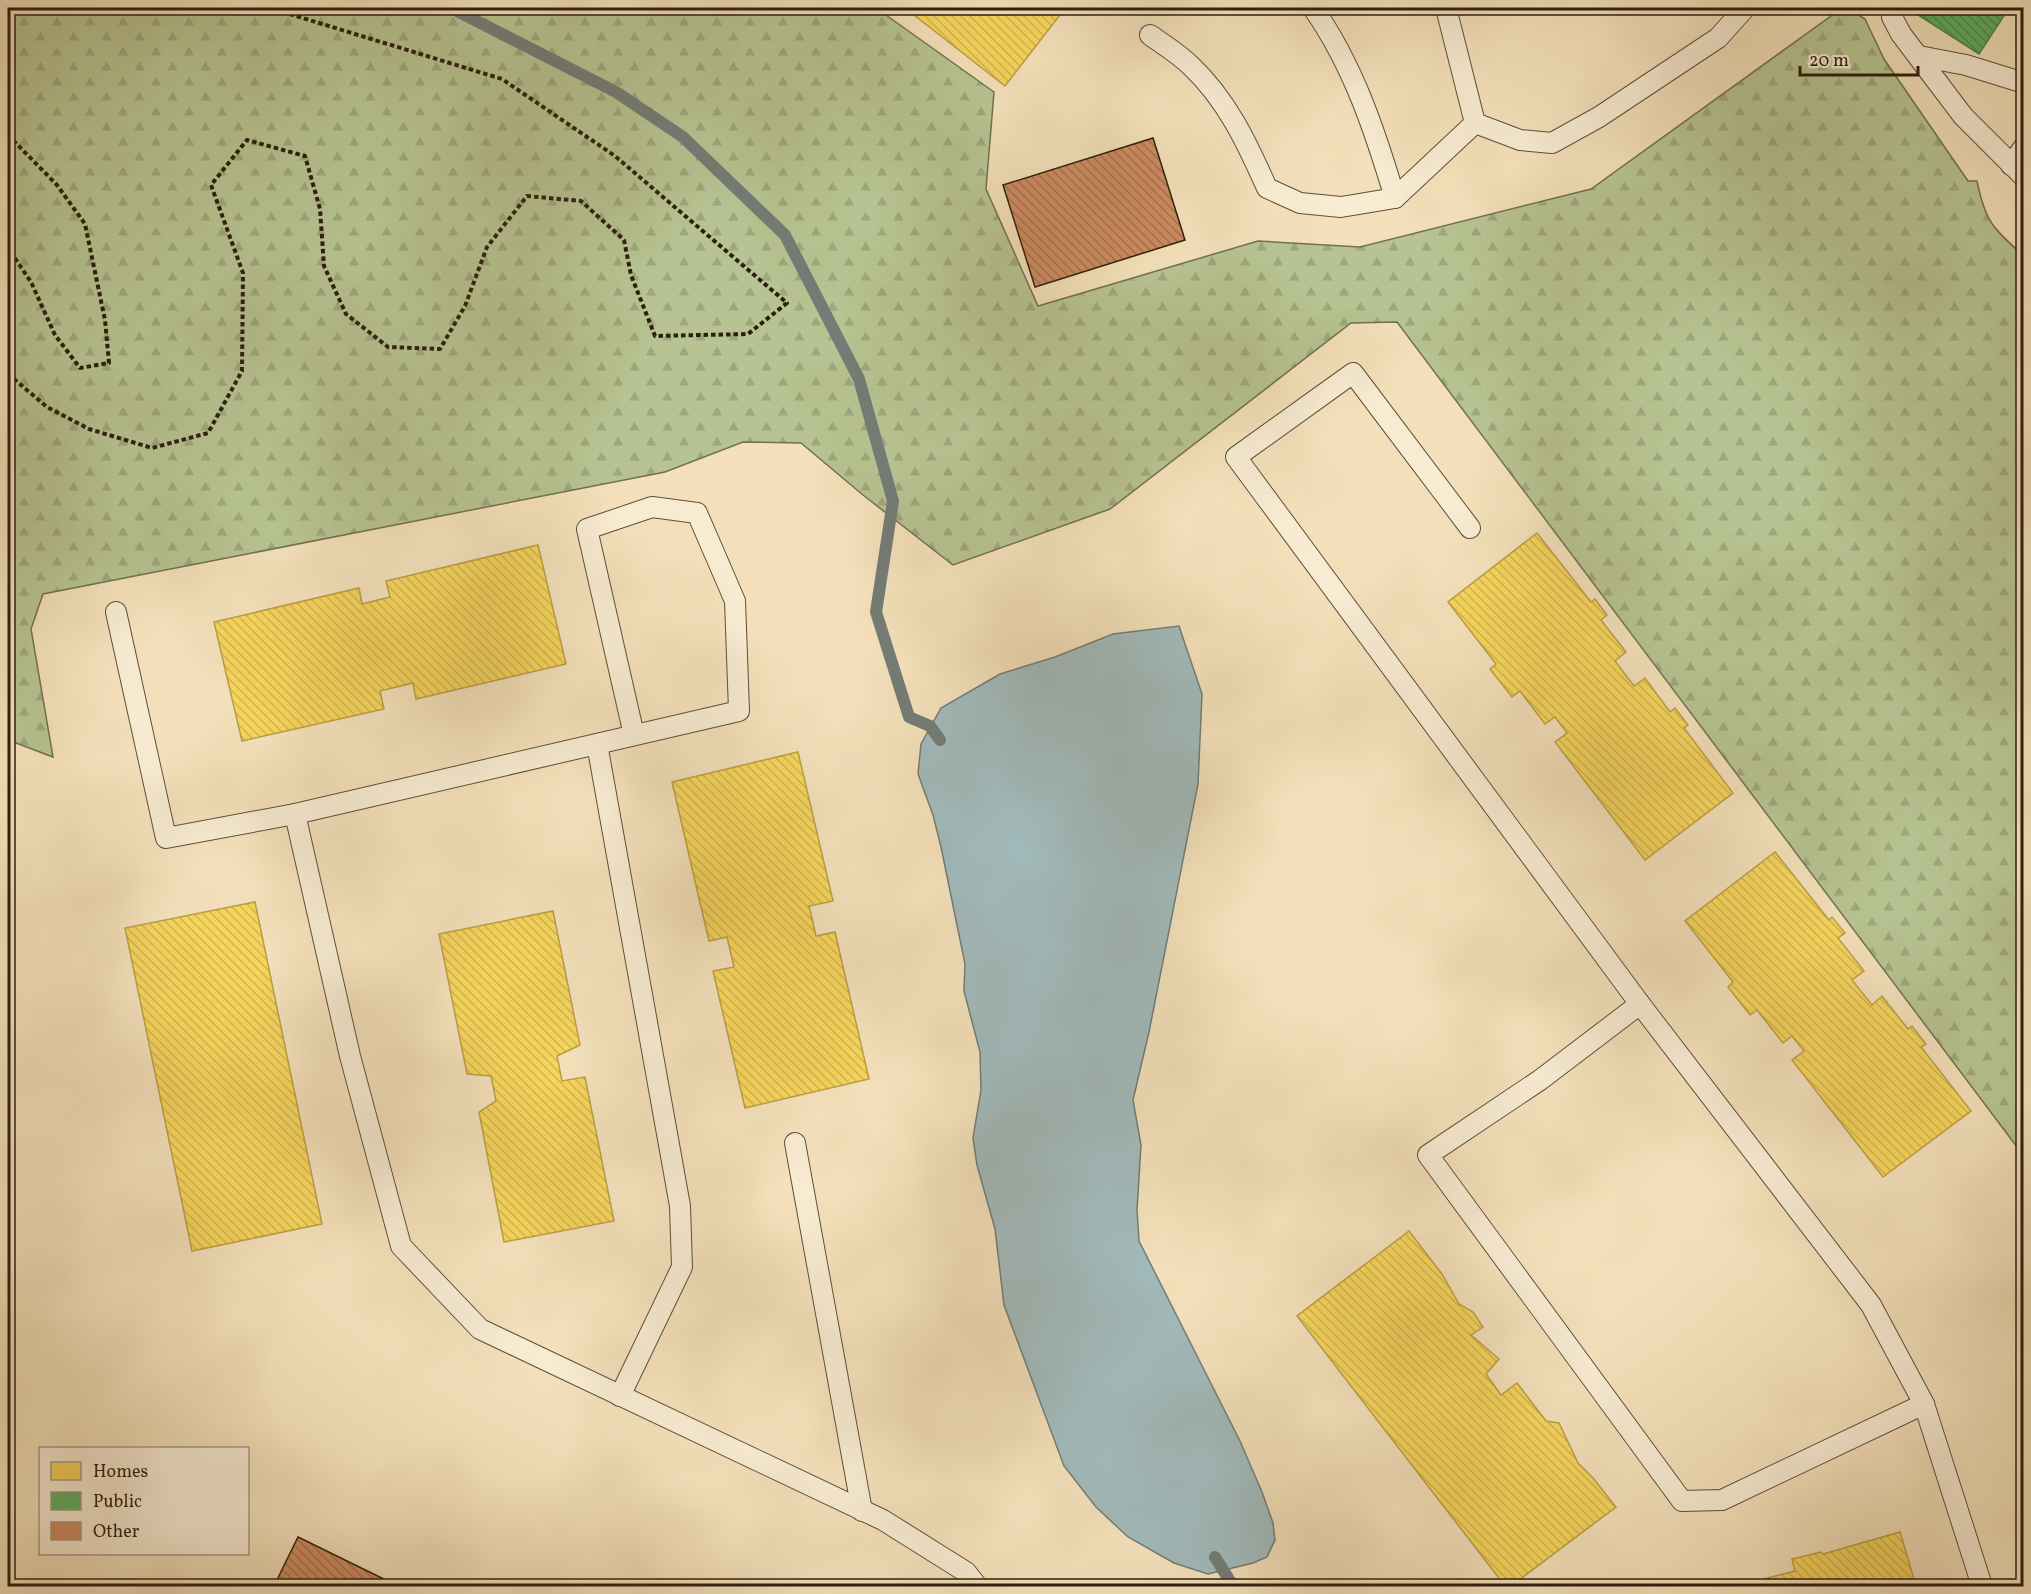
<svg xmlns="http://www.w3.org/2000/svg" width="2031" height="1594" viewBox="0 0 2031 1594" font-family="Vollkorn,serif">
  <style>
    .forest { fill: url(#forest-firs); stroke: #727150; stroke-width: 1.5 }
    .water { fill: #a1babb; stroke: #737c76; stroke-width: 1.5 }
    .homes { fill: url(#homes-back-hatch); stroke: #ba9e45; stroke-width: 1.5 }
    .public { fill: url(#public-back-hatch); stroke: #4c8348; stroke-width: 1.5 }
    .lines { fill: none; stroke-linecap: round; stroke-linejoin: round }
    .stream { stroke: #737c76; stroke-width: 12 }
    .building { fill: url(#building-back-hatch); stroke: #2d1f0e; stroke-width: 1.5 }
    .service-casing { stroke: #5e4f39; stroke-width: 22 }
    .path { stroke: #2d1f0e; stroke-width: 4; stroke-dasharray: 4.5 3; stroke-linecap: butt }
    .service { stroke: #f7ebd2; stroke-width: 20 }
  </style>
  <defs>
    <pattern id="forest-firs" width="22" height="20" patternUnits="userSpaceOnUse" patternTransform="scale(1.5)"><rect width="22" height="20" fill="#b7c392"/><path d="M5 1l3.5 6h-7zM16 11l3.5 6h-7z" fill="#9ea77d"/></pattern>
    <pattern id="homes-back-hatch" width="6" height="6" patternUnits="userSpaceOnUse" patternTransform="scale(1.5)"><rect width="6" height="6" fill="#f6d55c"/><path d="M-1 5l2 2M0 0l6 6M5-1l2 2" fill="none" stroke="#d3b64f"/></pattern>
    <pattern id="public-back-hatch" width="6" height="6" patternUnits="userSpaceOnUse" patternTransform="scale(1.5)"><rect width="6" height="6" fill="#5aae61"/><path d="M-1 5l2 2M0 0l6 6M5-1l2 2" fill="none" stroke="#4b8d4e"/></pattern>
    <pattern id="building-back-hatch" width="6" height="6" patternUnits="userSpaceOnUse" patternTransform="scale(1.5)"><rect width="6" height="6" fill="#cb8b5f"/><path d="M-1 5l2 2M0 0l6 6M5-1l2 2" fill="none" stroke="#a5714d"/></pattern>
  </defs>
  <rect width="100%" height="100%" fill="#f3e0ba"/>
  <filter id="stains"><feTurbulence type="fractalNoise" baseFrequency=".00333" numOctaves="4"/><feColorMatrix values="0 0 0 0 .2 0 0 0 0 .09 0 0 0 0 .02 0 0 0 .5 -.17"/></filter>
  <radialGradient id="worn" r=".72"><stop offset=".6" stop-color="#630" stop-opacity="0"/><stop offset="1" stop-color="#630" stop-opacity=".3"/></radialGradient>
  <!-- forest -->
  <path class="forest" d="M8,8H876L994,92L986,189L1038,306L1258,241L1360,247L1591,189L1838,11L1854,12L1865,19L1884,59L1968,181H1977C1985,221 1993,229 2023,255V1155L1397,322L1351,323L1110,509L953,565L863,495L801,443L743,442L665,472L43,594L31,629L53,757L8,740Z"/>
  <!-- water -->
  <polygon class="water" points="1179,626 1202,694 1198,784 1149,1032 1133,1100 1141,1145 1137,1210 1139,1241 1240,1441 1262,1492 1273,1523 1275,1540 1267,1557 1253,1563 1208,1574 1174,1563 1128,1537 1096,1507 1064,1466 1004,1305 995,1229 977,1165 973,1138 981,1090 980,1052 964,991 965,964 941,847 933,815 918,774 921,744 941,708 1000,674 1055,657 1113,634"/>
  <!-- homes -->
  <g class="homes">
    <polygon points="905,8 1051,8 1060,15 1005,86"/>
    <polygon points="1537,533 1591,602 1595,599 1607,615 1601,620 1626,652 1615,661 1634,686 1645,678 1670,712 1675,708 1688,725 1684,728 1733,793 1645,860 1555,742 1567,733 1555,717 1545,724 1520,691 1512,697 1490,669 1496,664 1448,602"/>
    <polygon points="538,545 566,664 416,699 413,683 380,691 384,709 242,741 214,622 359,588 362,604 390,597 386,581"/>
    <polygon points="798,752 833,901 809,906 816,936 835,932 869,1079 745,1108 713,971 734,967 727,937 709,941 672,782"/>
    <polygon points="1775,852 1829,920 1832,917 1845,933 1838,938 1864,971 1852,980 1872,1005 1882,996 1908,1029 1912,1026 1926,1044 1921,1047 1971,1111 1883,1177 1792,1060 1804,1051 1792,1036 1783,1043 1757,1010 1750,1015 1728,987 1733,982 1685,921"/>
    <polygon points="255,902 322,1224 192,1251 125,928"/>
    <polygon points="553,911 580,1045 557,1056 562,1081 585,1077 614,1221 504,1242 479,1112 496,1101 491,1076 467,1074 439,934"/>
    <polygon points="1409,1231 1442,1274 1459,1304 1473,1312 1483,1327 1471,1335 1499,1359 1486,1374 1501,1395 1517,1383 1546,1421 1559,1423 1578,1463 1593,1478 1616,1507 1511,1586 1505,1586 1297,1316"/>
    <polygon points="1900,1532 1916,1586 1758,1586 1756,1581 1795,1571 1792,1559 1821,1552 1823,1554"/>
  </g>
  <!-- public -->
  <polygon class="public" points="1914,8 2009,8 1979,54 1912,11"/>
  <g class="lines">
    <!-- stream -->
    <g class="stream">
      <polyline points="451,8 616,92 683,137 785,235 859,379 893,501 876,612 909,717 930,726 940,740"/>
      <polyline points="1215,1557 1233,1586"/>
    </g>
  </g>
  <!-- building -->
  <g class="building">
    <polygon points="1153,138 1185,240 1035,287 1003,185"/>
    <polygon points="8,1366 14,1367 8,1425"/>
    <polygon points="298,1537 398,1586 274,1586"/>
  </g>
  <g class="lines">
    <!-- service casing -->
    <g class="service-casing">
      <g id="service">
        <path d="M1313,8C1353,65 1375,131 1395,198"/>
        <polyline points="1446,8 1475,123"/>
        <polyline points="1893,8 1892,17 1901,34 1963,116 2024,177"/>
        <path d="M1150,35C1164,45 1179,54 1191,66C1227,100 1247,143 1267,188L1300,203L1341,207L1395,198L1475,123"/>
        <polyline points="1919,56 1966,65 2024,83"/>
        <polyline points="1475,123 1520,140 1552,143 1599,117 1718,38 1745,8"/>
        <polyline points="2011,165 2024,147"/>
        <polyline points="1470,528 1353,373 1236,457 1640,1004 1871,1305 1924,1404 1982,1586"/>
        <polyline points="116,612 166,838 295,814 739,711 735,601 697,513 652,507 587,529 634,735"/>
        <polyline points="597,744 680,1206 682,1267 620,1396"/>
        <polyline points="295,814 350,1056 401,1246 480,1329 883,1520 966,1572 977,1586"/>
        <polyline points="1640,1004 1540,1080 1428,1155 1682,1501 1722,1500 1924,1404"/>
        <polyline points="795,1143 862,1511"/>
      </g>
    </g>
    <!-- path -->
    <g class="path">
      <polyline points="8,135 57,185 85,224 105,320 109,363 80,368 55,335 31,282 8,248"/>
      <polyline points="8,374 47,407 89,429 152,448 208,433 242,371 243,273 211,185 247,140 305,156 320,209 324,266 346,314 388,347 440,349 465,306 487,247 527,196 581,201 624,240 631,275 655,336 748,334 787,303 615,156 502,79 270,8"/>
    </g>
    <!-- service -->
    <use href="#service" class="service"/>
  </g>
  <!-- margin -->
  <rect width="2031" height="1594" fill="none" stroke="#f3e0ba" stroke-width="30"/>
  <rect x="9" y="9" width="2013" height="1576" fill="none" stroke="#2d1f0e" stroke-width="3"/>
  <rect x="15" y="15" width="2001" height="1564" fill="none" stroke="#2d1f0e" stroke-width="1.5"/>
  <!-- legend -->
  <rect x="39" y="1447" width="210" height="108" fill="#f7ebd2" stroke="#a69984" stroke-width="1.5"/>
  <rect x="51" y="1462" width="30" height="18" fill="#f6d55c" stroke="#a69984" stroke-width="1.5"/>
  <text x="93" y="1477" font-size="18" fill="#2d1f0e">Homes</text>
  <rect x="51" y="1492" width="30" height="18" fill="#5aae61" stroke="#a69984" stroke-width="1.5"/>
  <text x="93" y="1507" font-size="18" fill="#2d1f0e">Public</text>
  <rect x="51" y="1522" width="30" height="18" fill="#cb8b5f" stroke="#a69984" stroke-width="1.5"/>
  <text x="93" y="1537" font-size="18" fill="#2d1f0e">Other</text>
  <!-- scale -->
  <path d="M1800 66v9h118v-9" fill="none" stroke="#2d1f0e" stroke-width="3"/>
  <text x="1809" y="66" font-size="18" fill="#2d1f0e" stroke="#f7ebd2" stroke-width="4.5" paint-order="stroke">20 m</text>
  <rect width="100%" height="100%" filter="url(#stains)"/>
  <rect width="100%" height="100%" fill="url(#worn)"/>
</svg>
